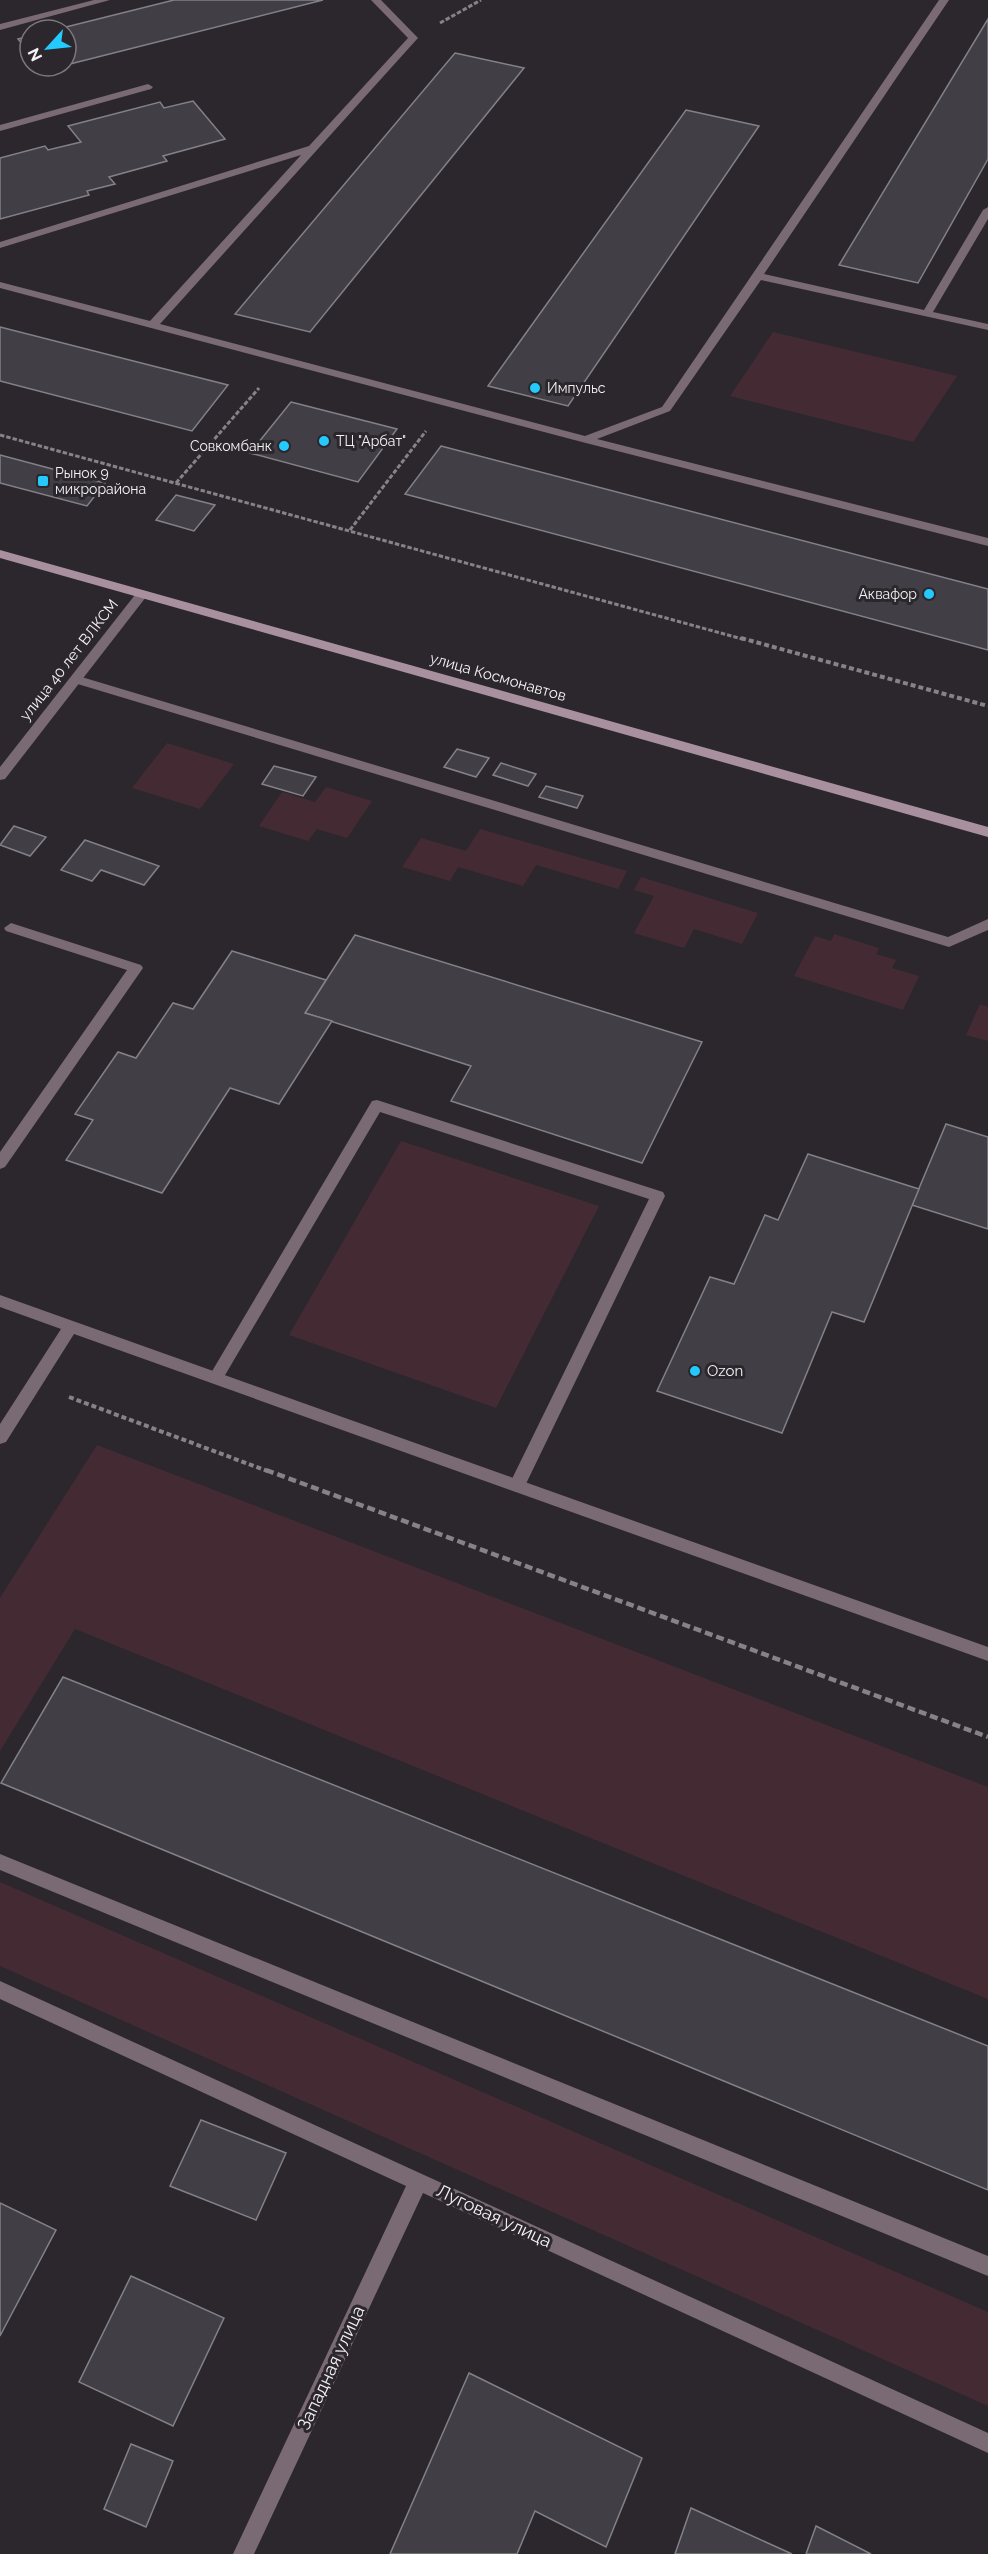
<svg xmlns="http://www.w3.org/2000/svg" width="988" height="2554" viewBox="0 0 988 2554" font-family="Raleway,sans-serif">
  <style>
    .green { fill: #442b33 }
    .building { fill: #413f45; stroke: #838188; stroke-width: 1.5 }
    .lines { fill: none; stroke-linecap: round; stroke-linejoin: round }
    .path-far2 { stroke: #868287; stroke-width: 3; stroke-dasharray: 4.5 2; stroke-linecap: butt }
    .path-far1 { stroke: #868287; stroke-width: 4; stroke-dasharray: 5 3; stroke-linecap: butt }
    .path { stroke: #868287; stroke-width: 4.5; stroke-dasharray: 8 4; stroke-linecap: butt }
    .service { fill: #796a74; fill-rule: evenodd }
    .minor { fill: #796a74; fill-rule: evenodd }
    .secondary { fill: #a8909f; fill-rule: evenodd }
    .poi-dot { fill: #24c9fe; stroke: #2b272c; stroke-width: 2 }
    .labels { text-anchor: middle; stroke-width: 6; stroke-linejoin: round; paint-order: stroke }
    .far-poi-label { font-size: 14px; fill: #f5f2f6; stroke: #2b272c; text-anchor: start }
    .street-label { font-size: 15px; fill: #f5f2f6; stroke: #2b272c }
    .poi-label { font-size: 15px; fill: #f5f2f6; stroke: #2b272c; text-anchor: start }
    .near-street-label { font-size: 18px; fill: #f5f2f6; stroke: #2b272c }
  </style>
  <rect width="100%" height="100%" fill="#2b272c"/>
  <!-- green -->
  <g class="green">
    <polygon points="773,332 957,376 913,442 730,396"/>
    <polygon points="167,743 234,764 200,809 132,788"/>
    <polygon points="326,787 372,801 347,838 317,829 308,841 259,826 282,792 315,802"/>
    <polygon points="480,829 627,871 618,889 536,865 523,886 458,867 450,881 402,867 421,838 466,851"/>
    <polygon points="641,877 758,913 742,944 694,929 684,948 634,933 654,896 634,890"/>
    <polygon points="834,934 879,948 876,954 896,960 892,968 919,976 903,1010 794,976 815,936 831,941"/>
    <polygon points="980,1004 988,1007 988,1041 966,1035"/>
    <polygon points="401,1141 599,1206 496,1408 289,1335"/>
    <polygon points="97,1445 988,1787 988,1999 75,1629 0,1751 0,1598"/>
    <polygon points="0,1882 988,2312 988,2406 0,1966"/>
  </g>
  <!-- building -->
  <g class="building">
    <polygon points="174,0 323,0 66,65 66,30 54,30"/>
    <polygon points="988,19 988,159 918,283 839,265"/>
    <polygon points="30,36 30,54 18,39"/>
    <polygon points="455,53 524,68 310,332 235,314"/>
    <polygon points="193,101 225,139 163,156 167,161 109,177 115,184 87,191 89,195 0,219 0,158 45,146 48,150 81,142 68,126 160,102 164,108"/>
    <polygon points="686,110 759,126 568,406 488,386"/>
    <polygon points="0,327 153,366 228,385 192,431 0,381"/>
    <polygon points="291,402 397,429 358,482 250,453"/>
    <polygon points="441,446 988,589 988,650 405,494"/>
    <polygon points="0,455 105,483 87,506 0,483"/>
    <polygon points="176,495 215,505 194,531 156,520"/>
    <polygon points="457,749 489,758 476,777 444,767"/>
    <polygon points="501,763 536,774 528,786 493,775"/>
    <polygon points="274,766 316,777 303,796 262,784"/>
    <polygon points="546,786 583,796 577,808 539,797"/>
    <polygon points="14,826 46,837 30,856 0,845"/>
    <polygon points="85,840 159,866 144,885 101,870 92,881 61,870"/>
    <polygon points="355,935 702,1042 642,1163 451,1101 471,1066 305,1013"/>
    <polygon points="232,951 326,980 305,1013 332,1021 279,1104 230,1088 162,1193 66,1160 93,1120 75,1114 118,1052 136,1058 173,1003 193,1009"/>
    <polygon points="946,1124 988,1137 988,1229 912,1205"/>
    <polygon points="808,1154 919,1189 864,1322 832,1312 782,1433 657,1391 710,1277 734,1284 765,1215 778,1220"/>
    <polygon points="63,1677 988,2046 988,2190 1,1783"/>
    <polygon points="201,2120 286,2153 256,2220 170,2186"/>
    <polygon points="0,2203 56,2230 0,2336"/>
    <polygon points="131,2276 224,2318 173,2426 79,2382"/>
    <polygon points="469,2373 642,2458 606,2547 535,2511 517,2554 390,2554"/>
    <polygon points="131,2444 173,2461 146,2527 104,2509"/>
    <polygon points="691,2508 792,2554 675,2554"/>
    <polygon points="816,2526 871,2554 806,2554"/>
  </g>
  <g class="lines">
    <!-- path-far2 -->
    <g class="path-far2">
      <polyline points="440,23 481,0"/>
      <polyline points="0,435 746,640"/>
      <polyline points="176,483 259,388"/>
      <polyline points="350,530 426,431"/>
    </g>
    <!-- path-far1 -->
    <g class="path-far1">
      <polyline points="741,638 988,706"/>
      <polyline points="69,1397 270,1472"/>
    </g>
    <!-- path -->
    <polyline class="path" points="266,1470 988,1737"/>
    <!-- service -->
    <g class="service">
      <polygon points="94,0 110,0 0,30 0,24"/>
      <polygon points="371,0 381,0 418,38 160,324 585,436 662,407 939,0 949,0 764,274 924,310 983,210 988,207 988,219 933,312 988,324 988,330 761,280 670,411 597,439 988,538 988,546 582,442 0,288 0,282 150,321 301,155 0,248 0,242 309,146 408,38"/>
      <polygon points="148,84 153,87 151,89 0,131 0,125"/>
      <polygon points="75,675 948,937 988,919 988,930 949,947 71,682 69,679"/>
      <polygon points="11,923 141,965 143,968 5,1167 0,1169 0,1152 127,970 6,931 4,928"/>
      <polygon points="377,1100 663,1192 665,1196 523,1490 517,1492 511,1490 509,1485 649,1199 380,1112 221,1382 216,1384 211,1382 208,1378 372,1101"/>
      <polygon points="0,1854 988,2256 988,2276 0,1870"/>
    </g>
    <!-- minor -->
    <g class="minor">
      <polygon points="142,590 148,594 146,597 5,779 0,780 0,767 138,591"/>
      <polygon points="0,1295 988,1647 988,1661 74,1334 6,1442 0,1444 0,1424 61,1329 0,1307"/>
      <polygon points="0,1981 988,2433 988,2453 423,2193 254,2554 233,2554 406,2186 0,1999"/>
    </g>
    <!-- secondary -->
    <polygon class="secondary" points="0,550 988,827 988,837 0,558"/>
  </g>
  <!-- markers -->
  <g class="poi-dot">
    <circle cx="535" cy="388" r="6"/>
    <circle cx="324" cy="441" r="6"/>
    <circle cx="284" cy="446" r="6"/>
    <rect x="37" y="475" width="12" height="12" rx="3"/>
    <circle cx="929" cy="594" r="6"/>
    <circle cx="695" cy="1371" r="6"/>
  </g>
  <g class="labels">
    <!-- far-poi labels -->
    <g class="far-poi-label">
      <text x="547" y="393">Импульс</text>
      <text x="336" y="446">ТЦ "Арбат"</text>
      <text x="272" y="451" text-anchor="end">Совкомбанк</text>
      <text x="55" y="478">Рынок 9<tspan x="55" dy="16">микрорайона</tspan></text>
      <text x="917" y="599" text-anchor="end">Аквафор</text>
    </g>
    <!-- street labels -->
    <g class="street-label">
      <text transform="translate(69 660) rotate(-52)" y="5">улица 40 лет ВЛКСМ</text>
      <text transform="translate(498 677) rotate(16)" y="5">улица Космонавтов</text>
    </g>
    <!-- poi labels -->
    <g class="poi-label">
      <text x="707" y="1376">Ozon</text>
    </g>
    <!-- near-street labels -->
    <g class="near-street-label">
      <text transform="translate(494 2216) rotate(25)" y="6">Луговая улица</text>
      <text transform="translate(331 2368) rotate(-65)" y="6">Западная улица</text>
    </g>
  </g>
  <!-- north arrow -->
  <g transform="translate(48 48) rotate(243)"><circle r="28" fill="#2b272c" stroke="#7c787d" stroke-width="1.5"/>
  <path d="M0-4.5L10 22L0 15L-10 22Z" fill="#24c9fe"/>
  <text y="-9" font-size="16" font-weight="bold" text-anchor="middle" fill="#f5f2f6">N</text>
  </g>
</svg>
